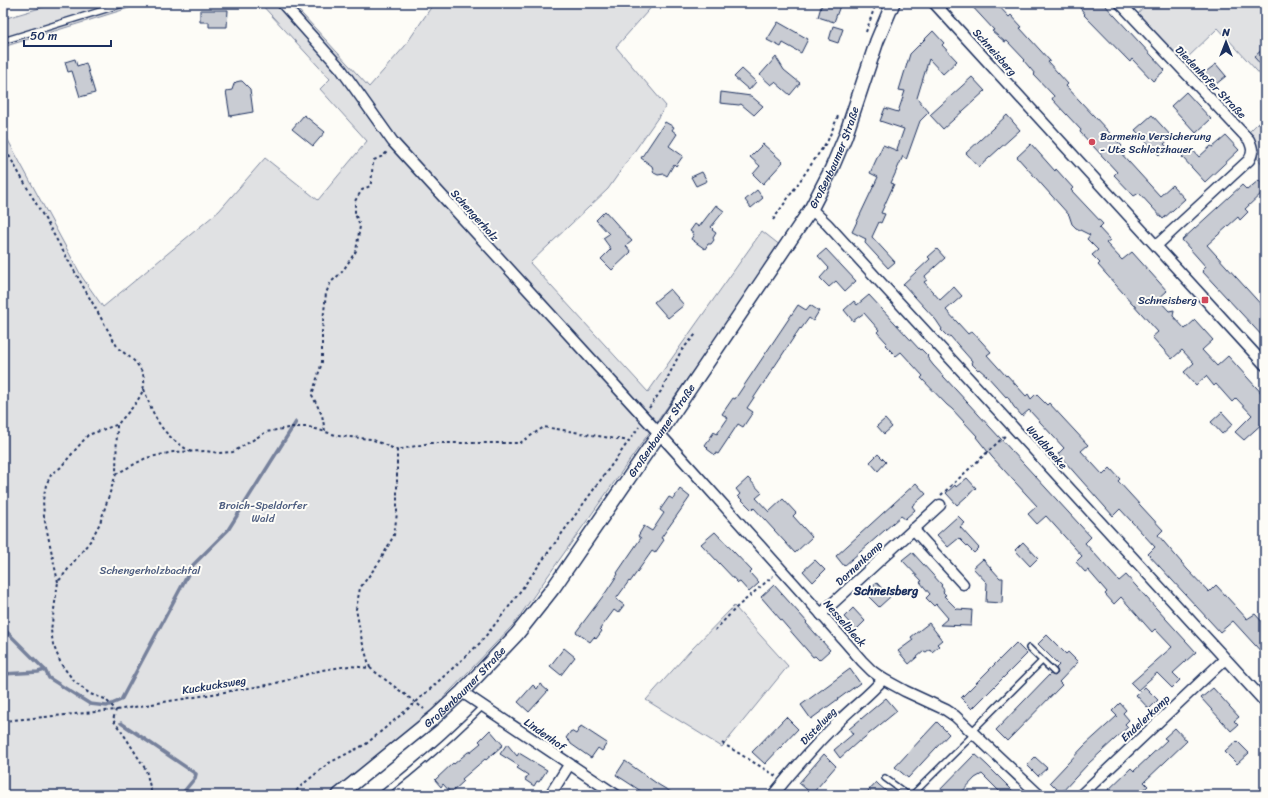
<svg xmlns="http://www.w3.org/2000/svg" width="1268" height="798" viewBox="0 0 1268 798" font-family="Sriracha,sans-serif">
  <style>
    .green { fill: #e0e1e3; stroke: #7e88a0 }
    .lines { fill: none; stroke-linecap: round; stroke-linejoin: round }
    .stream { stroke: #76819c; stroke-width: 3.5 }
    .building { fill: #c9ccd3; stroke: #1b2f5e }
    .service-casing { stroke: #1b2f5e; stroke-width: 8 }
    .minor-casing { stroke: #1b2f5e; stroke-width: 13 }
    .tertiary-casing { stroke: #1b2f5e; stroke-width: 16 }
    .path { stroke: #1b2f5e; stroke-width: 2; stroke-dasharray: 3 3; stroke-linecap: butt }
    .service { stroke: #fdfcf7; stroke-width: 5 }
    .minor { stroke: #fdfcf7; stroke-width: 10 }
    .tertiary { stroke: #fdfcf7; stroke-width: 13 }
    .poi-dot { fill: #d1495b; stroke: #fdfcf7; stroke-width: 1.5 }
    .labels { text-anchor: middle; stroke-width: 4; stroke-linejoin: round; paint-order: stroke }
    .street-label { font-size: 11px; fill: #1b2f5e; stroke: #fdfcf7 }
    .poi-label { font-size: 11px; fill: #1b2f5e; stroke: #fdfcf7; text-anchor: start }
    .park-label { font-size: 11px; fill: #4c5c7f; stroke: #fdfcf7 }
    .neighbourhood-label { font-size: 12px; font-weight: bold; fill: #1b2f5e; stroke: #fdfcf7 }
  </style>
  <rect width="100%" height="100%" fill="#fdfcf7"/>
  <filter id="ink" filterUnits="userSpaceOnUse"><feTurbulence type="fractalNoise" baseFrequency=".025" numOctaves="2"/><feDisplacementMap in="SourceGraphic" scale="8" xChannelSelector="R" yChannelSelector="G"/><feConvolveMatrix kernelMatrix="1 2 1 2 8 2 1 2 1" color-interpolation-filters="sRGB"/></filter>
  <g filter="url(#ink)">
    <!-- green -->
    <g class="green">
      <polygon points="57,3 145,3 3,47 3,19"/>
      <polygon points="260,3 292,3 369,87 405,46 434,3 595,3 598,5 599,3 655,3 616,47 666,106 608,189 530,263 648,392 762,231 781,246 514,624 429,713 328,795 3,795 3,131 82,277 103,307 219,211 265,158 318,200 367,141 320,89 330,79"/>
      <polygon points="1147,3 1265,3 1265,80 1218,28 1182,63 1138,14"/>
      <path d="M1265,116V167L1257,158C1258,147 1255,141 1248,133Z"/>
      <polygon points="734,606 788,666 722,747 646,700 690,651"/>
    </g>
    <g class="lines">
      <!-- stream -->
      <g class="stream">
        <polyline points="3,628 45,670 49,678 90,704 107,706 121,700 193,565 228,530 296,422"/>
        <polyline points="3,674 38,672 45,670"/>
        <polyline points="121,723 196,774 195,778 181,795"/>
      </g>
    </g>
    <!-- building -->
    <g class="building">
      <polygon points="822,3 841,3 834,22 818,17"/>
      <polygon points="969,3 996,3 1009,17 1011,15 1022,27 1020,28 1050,61 1048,62 1068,84 1066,86 1122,146 1118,150 1160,196 1172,185 1185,199 1163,219 1139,193 1134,196 1114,175 1117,172 1080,132 1081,130 1052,99 1054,96 1034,75 1035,74 1024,61 1025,60 1007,41 1005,42 992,31 994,30"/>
      <polygon points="1076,3 1103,3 1165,70 1153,81 1132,59 1130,62 1084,15 1085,14"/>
      <polygon points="200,10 228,10 227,27 209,27 209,22 200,22"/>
      <polygon points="778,22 808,39 801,53 783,43 781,47 767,40"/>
      <polygon points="833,26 843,29 838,43 829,40"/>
      <polygon points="933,31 944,43 942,45 957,61 943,74 929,59 917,98 929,112 920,121 906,160 903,156 891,183 894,184 881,213 885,214 881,223 879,222 872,237 895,262 888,268 865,243 866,239 852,232 878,177 870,173 883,145 898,151 897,149 904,129 880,121 885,108 898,112 905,91 899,90 910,54"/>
      <polygon points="1265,47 1265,69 1254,57"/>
      <polygon points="776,57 784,70 800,83 790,95 775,82 771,85 760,75"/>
      <polygon points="75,59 77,66 86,63 95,93 80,97 72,71 68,72 65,62"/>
      <polygon points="1216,64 1226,76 1210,89 1199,77"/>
      <polygon points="742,69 756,82 749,90 734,77"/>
      <polygon points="972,77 985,91 943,129 930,115"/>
      <polygon points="240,81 242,81 250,89 253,112 230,116 226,91 232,90 234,84 236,82"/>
      <polygon points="721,92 751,96 763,106 754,115 741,104 739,105 720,103"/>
      <polygon points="1186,92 1211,119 1196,133 1171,106"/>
      <polygon points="304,115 325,132 313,146 292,129"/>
      <polygon points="1007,115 1020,130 979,167 966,153"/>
      <polygon points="1152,115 1172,137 1164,144 1168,148 1159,155 1135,130"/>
      <polygon points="665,122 674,127 672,130 677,134 669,146 683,156 676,166 674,164 667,176 664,174 658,175 654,173 652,166 641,158"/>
      <polygon points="1226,136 1239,150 1205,182 1182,157 1191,148 1199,157 1211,146 1213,147"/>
      <polygon points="763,144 783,162 763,184 753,174 760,166 750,157"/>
      <polygon points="1031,144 1055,171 1056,169 1073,188 1071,190 1103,224 1099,228 1110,240 1106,243 1122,260 1132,252 1167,291 1158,299 1169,311 1174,310 1173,316 1185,329 1195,320 1213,340 1202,350 1217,366 1228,356 1265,397 1265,421 1244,440 1235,432 1252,415 1236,398 1232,402 1216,384 1214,386 1206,376 1196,385 1184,372 1194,363 1182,350 1172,359 1152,337 1158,332 1098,265 1100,263 1092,255 1098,250 1087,239 1090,235 1076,228 1072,224 1069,215 1017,157"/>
      <polygon points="702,172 707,181 696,186 691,177"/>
      <polygon points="1259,180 1265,186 1265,190 1245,209 1248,212 1240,220 1238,217 1207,245 1265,309 1265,339 1202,271 1206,267 1182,240 1242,185 1247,190"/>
      <polygon points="757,190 763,198 751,208 745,200"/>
      <polygon points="716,205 724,211 711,227 713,229 712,230 716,233 713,238 714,240 711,244 708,244 705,249 691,239 694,234 690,231 695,224 699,227"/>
      <polygon points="605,211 632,241 626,246 631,252 612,270 601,259 611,249 603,238 609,234 596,220"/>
      <polygon points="826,249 856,281 845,291 836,281 829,287 820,278 829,268 818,256"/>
      <polygon points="937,249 945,258 925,276 927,280 924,282 940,300 954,287 962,296 946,310 968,334 972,331 991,352 987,355 1006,376 1007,375 1026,396 1028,394 1031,399 1036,394 1047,405 1049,403 1088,445 1081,451 1103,475 1110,468 1120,479 1118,481 1163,530 1158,535 1187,569 1209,592 1216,585 1247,619 1255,614 1265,625 1265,656 1233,621 1220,632 1148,554 1155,547 1120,509 1113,516 1058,454 1064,448 1029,410 1022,416 1014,407 1007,396 1006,397 987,376 979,369 978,370 971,363 972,361 950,336 948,337 941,330 942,329 936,320 903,284 930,259 928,257"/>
      <polygon points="670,289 684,305 668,318 654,302"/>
      <polygon points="869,295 920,350 921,349 928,356 927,357 933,365 1091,537 1085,543 1119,581 1126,575 1196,652 1173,673 1180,680 1172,688 1157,673 1138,690 1131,683 1172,647 1155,629 1152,632 1121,597 1114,604 1105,594 1107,592 1088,570 1085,572 1076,562 1082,556 1046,516 1037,524 1028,514 1037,506 992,457 976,437 977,436 952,409 947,405 921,378 923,376 901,352 896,356 885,345 887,343 877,332 879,330 864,313 853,321 844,310 854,301 857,305"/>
      <polygon points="798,305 806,310 810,305 819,311 813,321 809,318 801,329 800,328 747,408 753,412 743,427 738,424 718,454 716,453 715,455 707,449 708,448 705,445 714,432 717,434 728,418 722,414 733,398 735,399"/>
      <polygon points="1222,412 1233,424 1222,434 1211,422"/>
      <polygon points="885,419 892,427 884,434 877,426"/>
      <polygon points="878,454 886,462 878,471 870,462"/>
      <polygon points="748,478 762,493 756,498 769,512 783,499 796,513 793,516 812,537 795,553 754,508 752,510 738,496 740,494 736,489"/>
      <polygon points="967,478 976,488 957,505 946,493 955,485 956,487"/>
      <polygon points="916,483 926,494 912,506 915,510 905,519 901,516 844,566 836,556"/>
      <polygon points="680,489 690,497 661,538 664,540 655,553 652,551 630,582 629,581 616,599 624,605 618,613 614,610 600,629 602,631 596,639 594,637 590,642 576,632 606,592 618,574 617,573 641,538 638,536 644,526 652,531 664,513 660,510 669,497 673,499"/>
      <polygon points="958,516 965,523 960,527 979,548 974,553 959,538 948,547 937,535"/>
      <polygon points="715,532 752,571 750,573 759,583 749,592 740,582 738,583 701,544"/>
      <polygon points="1023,542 1038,558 1030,566 1015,550"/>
      <polygon points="912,552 942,585 941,586 944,590 943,592 946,595 944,596 957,609 972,610 971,626 940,625 948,618 936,604 934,606 926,598 930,594 920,582 922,581 902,560"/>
      <polygon points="983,559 1000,578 1003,578 1002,603 986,602 987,583 973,568"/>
      <polygon points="815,560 825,570 813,582 803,571"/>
      <polygon points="877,583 890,597 879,607 869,597 870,595 867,591"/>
      <polygon points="774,585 807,622 806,623 830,650 819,660 815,656 813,657 761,597"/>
      <polygon points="853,608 865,621 856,630 844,617"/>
      <polygon points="929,623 942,640 937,644 939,646 932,652 930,649 926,652 924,651 909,664 898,651 913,640 911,637"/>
      <polygon points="1047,635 1066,654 1068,652 1078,662 1059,682 1062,685 1007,741 996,730 1050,674 1055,676 1058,673 1056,668 1059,665 1038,644"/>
      <polygon points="1016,643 1027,654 972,709 961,698"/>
      <polygon points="564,648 575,657 561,675 550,666"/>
      <polygon points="850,669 860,683 811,719 801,705"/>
      <polygon points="540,684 548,691 529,712 518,702 533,685 537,689"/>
      <polygon points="1145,687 1158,700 1149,709 1136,695"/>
      <polygon points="1213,688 1239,717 1234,721 1238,725 1231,731 1201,698"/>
      <polygon points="886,698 897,711 859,742 859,741 840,758 834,750 853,734 849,729"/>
      <polygon points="1120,703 1126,710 1123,713 1129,720 1125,724 1128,727 1088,764 1061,793 1050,782 1084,746 1117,716 1112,711"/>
      <polygon points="786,717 798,729 765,764 752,752"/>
      <polygon points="937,722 949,734 908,778 895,767"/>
      <polygon points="581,726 607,743 602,751 598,748 591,758 571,744 570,742 566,738 571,731 576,734"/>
      <polygon points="1175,728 1187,741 1144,782 1148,786 1138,795 1103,795 1131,768 1134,771 1167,740 1164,738"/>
      <polygon points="490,730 503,745 486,760 485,759 462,779 464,781 451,793 443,784 441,787 435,780 453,763 454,764 468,752 470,752 481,743 479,741"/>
      <polygon points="1237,741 1249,753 1237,764 1225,752"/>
      <polygon points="507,744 517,756 519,753 547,770 539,782 537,781 534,786 525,780 528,775 517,768 519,766 500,754"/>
      <polygon points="824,754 836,766 812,794 799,783"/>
      <polygon points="975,754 987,765 1017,795 1003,795 982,774 975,778 959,795 935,795"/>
      <polygon points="1035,757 1047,768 1038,776 1027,765"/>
      <polygon points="625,761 659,785 676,795 647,795 624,780 616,775"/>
      <polygon points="876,782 879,785 891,795 873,795 868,791"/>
    </g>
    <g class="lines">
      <!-- service casing -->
      <g class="service-casing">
        <g id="service">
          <polyline points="3,41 126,3"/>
          <polyline points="1029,648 1054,672"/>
          <polyline points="972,731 1042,661"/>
          <polyline points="885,778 908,795"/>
          <path d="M381,795C418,767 451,738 483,706"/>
          <polyline points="912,795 975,733"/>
        </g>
      </g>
      <!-- minor casing -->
      <g class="minor-casing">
        <g id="minor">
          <polyline points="282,3 341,69 393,142 676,452 821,614 862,661 872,671 883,679 905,691 946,710 955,716 1039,795"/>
          <polyline points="934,3 1265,365"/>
          <path d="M1120,3L1249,140C1252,147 1254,152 1249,160L1157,245"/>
          <polyline points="811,209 827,224 1265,702"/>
          <polyline points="913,529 963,584"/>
          <polyline points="821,614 940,505"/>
          <polyline points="462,692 616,795"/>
          <polyline points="550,795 569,765"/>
          <path d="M773,795C794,769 817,743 841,719C855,705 871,694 883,679"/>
          <polyline points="1081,795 1225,659"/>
        </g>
      </g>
      <!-- tertiary casing -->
      <g class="tertiary-casing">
        <g id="tertiary">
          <path id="s1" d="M339,795L435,717L462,692L517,634L554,587L659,434L811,209L831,170L845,137L877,41L893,3"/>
        </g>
      </g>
      <!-- path -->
      <g class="path">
        <polyline points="866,32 876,3"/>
        <path d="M3,145L118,348C125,354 134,359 139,367C155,389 130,409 117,425L116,474L100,523L91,540L58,582L51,630L53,644L61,664L74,681L90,694L105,699L116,710L113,720L126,738L146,770L152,795"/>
        <polyline points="773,220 828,140 838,116"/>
        <path d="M144,389C155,420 161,434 191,452"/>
        <polyline points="649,408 661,391 681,351 697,333"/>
        <path d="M325,431L322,415L312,395L322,362V331L326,293L331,282L342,272L356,251L360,226L355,214V201L362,190L370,186C373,178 371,169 374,160L383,156L387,152"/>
        <polyline points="116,474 146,458 173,452 206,451 219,453 233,452 266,432 293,427 309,427 339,436 371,439 397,450"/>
        <polyline points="941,495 1007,434"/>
        <polyline points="58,582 44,517 43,500 46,485 52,473 60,468 88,435 116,425"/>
        <polyline points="715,630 737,607 773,576"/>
        <polyline points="370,668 362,641 356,609 360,588 380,561 394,535 397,513 397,450 430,443 520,443 544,427 629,441"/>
        <polyline points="3,721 116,710 273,684 322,670 349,666 370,668 424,709"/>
        <polyline points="722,743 776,776"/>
        <polyline points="292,795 302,785 329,763 366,744 415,703 480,643 508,608 639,427"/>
      </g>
      <!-- service -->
      <use href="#service" class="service"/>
      <!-- minor -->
      <use href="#minor" class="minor"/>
      <!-- tertiary -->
      <use href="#tertiary" class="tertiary"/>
    </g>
  </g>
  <!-- markers -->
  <g class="poi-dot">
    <circle cx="1092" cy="142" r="4"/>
    <rect x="1201" y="296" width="8" height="8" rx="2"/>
  </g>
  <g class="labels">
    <!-- street labels -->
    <g class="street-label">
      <text transform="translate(995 52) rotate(48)" y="4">Schneisberg</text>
      <text transform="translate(1211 82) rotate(46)" y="4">Diedenhofer Straße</text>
      <text dy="4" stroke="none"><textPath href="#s1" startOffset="814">Großenbaumer Straße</textPath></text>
      <text transform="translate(475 215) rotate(48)" y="4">Schengerholz</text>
      <text dy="4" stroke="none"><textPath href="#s1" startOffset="490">Großenbaumer Straße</textPath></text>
      <text transform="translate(1047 447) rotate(48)" y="4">Waldbleeke</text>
      <text transform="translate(859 563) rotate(-43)" y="4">Dornenkamp</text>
      <text transform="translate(845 623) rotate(49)" y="4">Nesselbleck</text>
      <text transform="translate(214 685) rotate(-9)" y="4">Kuckucksweg</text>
      <text dy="4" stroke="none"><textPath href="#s1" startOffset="166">Großenbaumer Straße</textPath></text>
      <text transform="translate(1145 718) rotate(-43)" y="4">Endelerkamp</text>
      <text transform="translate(818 726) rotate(-46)" y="4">Distelweg</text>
      <text transform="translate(545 734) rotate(35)" y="4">Lindenhof</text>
    </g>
    <!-- poi labels -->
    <g class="poi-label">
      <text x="1100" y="140">Barmenia Versicherung<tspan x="1100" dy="13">- Ute Schlotzhauer</tspan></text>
      <text x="1197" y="304" text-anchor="end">Schneisberg</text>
    </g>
    <!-- park labels -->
    <g class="park-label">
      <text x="263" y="509">Broich-Speldorfer<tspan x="263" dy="13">Wald</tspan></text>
      <text x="150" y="574">Schengerholzbachtal</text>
    </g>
    <!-- neighbourhood labels -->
    <g class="neighbourhood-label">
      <text x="886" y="595">Schneisberg</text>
    </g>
  </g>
  <!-- margin -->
  <rect width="1268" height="798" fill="none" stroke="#fdfcf7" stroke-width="16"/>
  <rect x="8" y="8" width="1252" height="782" fill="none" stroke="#1b2f5e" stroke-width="1.5" filter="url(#ink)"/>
  <!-- north arrow -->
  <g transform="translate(1226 42)" stroke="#fdfcf7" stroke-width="3" paint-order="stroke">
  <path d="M0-3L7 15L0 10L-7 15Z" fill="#1b2f5e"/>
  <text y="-6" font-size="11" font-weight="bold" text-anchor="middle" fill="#1b2f5e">N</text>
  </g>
  <!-- scale -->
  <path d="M24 40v6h87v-6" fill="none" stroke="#1b2f5e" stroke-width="2"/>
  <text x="30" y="40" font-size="12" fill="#1b2f5e" stroke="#fdfcf7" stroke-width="3" paint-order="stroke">50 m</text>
</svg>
